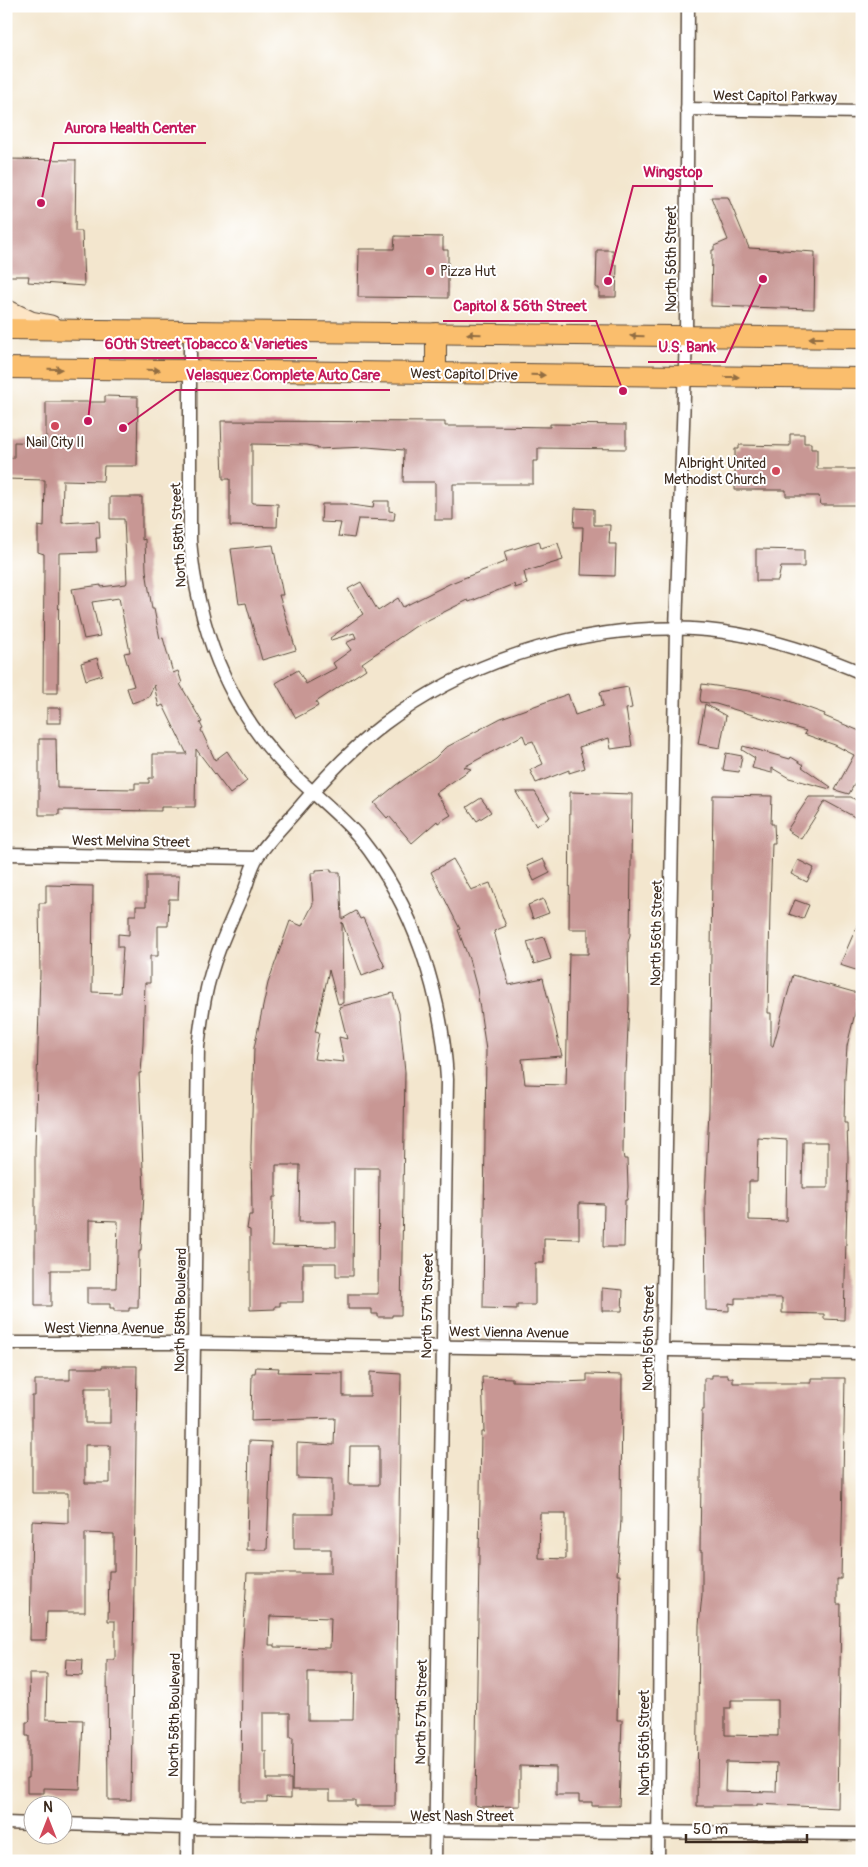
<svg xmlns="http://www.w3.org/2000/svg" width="868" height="1867" viewBox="0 0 868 1867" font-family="Pangolin,sans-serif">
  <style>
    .building { fill: #c89794; fill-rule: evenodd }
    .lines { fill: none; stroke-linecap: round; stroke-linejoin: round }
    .minor-casing { stroke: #574638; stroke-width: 15 }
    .secondary-casing { stroke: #574638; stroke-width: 21 }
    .primary-casing { stroke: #574638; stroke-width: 22 }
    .minor { stroke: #fff; stroke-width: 12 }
    .secondary { stroke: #fde5c5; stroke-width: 19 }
    .primary { stroke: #fabe6d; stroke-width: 20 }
    .oneway { fill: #916d42 }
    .poi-dot { fill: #d1495b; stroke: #fff; stroke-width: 2 }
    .labels { text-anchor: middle; stroke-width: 4; stroke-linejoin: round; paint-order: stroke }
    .street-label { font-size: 14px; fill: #3b2a1e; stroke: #fff }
    .poi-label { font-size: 14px; fill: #3b2a1e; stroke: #fff; text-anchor: start }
    .leader { fill: none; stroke: #c2185b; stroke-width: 2 }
    .callout-dot { fill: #c2185b; stroke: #fff; stroke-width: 2 }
    .callout-label { font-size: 15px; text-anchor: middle; font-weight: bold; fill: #c2185b; stroke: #fff; stroke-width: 4; stroke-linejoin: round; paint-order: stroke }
  </style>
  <rect width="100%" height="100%" fill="#fff"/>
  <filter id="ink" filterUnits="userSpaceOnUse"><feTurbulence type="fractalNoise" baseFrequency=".02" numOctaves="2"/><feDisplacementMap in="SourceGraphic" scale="10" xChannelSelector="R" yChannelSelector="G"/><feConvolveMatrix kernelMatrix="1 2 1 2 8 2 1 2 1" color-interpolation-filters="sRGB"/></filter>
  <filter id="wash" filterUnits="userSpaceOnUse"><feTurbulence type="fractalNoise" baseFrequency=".0096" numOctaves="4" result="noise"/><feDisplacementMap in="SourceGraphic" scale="20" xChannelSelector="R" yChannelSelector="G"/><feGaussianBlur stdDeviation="1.12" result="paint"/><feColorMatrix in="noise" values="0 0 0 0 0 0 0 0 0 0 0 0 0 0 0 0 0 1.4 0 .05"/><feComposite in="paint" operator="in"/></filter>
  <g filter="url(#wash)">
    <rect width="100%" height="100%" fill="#f3e6ce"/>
    <g id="blocks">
      <!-- building -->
      <g class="building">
        <polygon points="6,159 76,160 75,231 82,231 84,286 28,282 29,276 6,276"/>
        <polygon points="711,197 728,197 749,248 815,252 814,309 711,306 712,250 714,250 714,246 728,240"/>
        <polygon points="395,236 443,237 443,250 448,250 448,298 358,297 359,249 394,249"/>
        <polygon points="597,250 613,250 613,265 617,265 616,297 599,297 599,288 596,288"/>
        <polygon points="105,396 138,397 137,466 104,466 103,481 63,480 62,523 99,521 100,538 96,538 97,552 59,553 58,693 43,693 44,568 44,554 38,552 38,526 44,527 45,480 6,479 6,458 14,458 14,442 46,443 46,402 105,402"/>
        <polygon points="221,421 445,422 445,426 487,426 550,427 550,424 626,425 626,449 538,448 538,461 533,461 533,484 453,484 453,520 435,520 435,482 403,482 404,450 367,447 317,449 317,447 307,445 252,444 252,503 278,504 277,527 230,526 230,479 223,479"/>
        <polygon points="790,434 804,434 804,443 811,443 811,449 817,449 817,469 862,469 862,505 821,505 819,496 786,496 786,490 735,490 735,449 739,449 739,445 790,446"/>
        <polygon points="110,497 142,497 142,540 145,539 146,570 152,609 154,609 160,639 163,638 173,673 178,671 182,683 180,684 202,722 200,723 203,729 201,730 215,760 227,751 247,781 230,794 196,749 195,807 161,807 161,811 59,810 59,815 39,815 39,739 56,739 57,788 135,789 135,783 149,783 149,778 153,778 153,754 187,754 163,705 159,707 154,685 149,697 132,703 127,688 134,686 124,653 130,652 119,598 92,602 100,636 84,639 72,589 101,585 101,587 126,584 127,582 124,519 110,519"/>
        <polygon points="374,501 389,501 389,511 395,512 394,520 358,519 354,538 338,536 341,523 321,522 322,504 344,504 373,508"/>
        <polygon points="575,508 594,509 594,525 610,525 609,544 616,544 615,576 581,575 583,527 574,527"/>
        <polygon points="539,541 541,548 558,543 563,560 524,572 527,584 515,588 514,584 469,602 468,600 416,626 362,663 366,669 316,702 318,706 296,718 276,683 298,670 306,684 336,668 333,663 351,650 346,643 356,638 354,633 331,640 330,638 363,614 348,589 361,582 378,611 398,598 403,607 451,583 507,561 504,552"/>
        <polygon points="273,545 283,595 279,595 296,650 262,660 246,603 239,604 231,549"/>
        <polygon points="756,549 804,550 804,567 781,567 778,581 756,581"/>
        <polygon points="97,658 102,675 86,680 81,663"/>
        <polygon points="702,684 756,692 789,701 825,714 824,716 862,732 862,770 849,794 835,790 854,755 835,745 804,734 806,731 716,704 701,702 700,699"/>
        <polygon points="628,687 632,708 626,709 632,746 611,749 609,738 579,747 585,768 569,773 569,770 536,783 530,770 543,764 533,741 526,743 523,735 464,767 471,769 436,793 451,815 438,823 437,821 412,843 389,816 387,818 374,803 396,785 435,758 445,748 501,718 568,694 575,715 603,706 600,692"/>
        <polygon points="705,704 726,716 720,748 698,744"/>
        <rect x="47" y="708" width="14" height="15"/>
        <polygon points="743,746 790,759 791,757 804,765 802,767 831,787 830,789 789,778 772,768 772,773 752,768 755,758 742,750"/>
        <polygon points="726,753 742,756 739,772 723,770"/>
        <polygon points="516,792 535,792 550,817 536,826"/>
        <polygon points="570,792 632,794 630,935 628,942 629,1003 626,1072 624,1072 623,1153 624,1159 627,1159 628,1187 627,1200 625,1200 624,1247 603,1247 604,1204 579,1203 579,1239 544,1238 544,1263 535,1263 535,1305 517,1305 517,1309 483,1308 486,1050 477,989 469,959 458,930 460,929 431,872 453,859 471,890 490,883 506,926 494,931 509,985 543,978 562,1056 522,1059 525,1084 566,1085 569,954 588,954 588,929 569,929"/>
        <path d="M713,795L772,796L771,824H774L775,843H772L770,906L768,1013H771V1046H773L793,975L857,993L855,1000L858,1001L847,1046L845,1076L844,1123H847L848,1157L844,1320L824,1319V1314L782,1313V1298H735V1304L729,1303V1311L706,1310L705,1198L709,1110ZM758,1138L787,1140L786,1221L749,1220V1181H757ZM803,1142H828V1188H802Z"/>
        <polygon points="809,797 851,797 862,804 862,821 825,801 801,839 787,830"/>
        <polygon points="481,798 491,812 477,821 467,807"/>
        <polygon points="543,859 550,873 534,881 527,866"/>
        <polygon points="798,860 814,868 807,882 791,874"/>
        <path d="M331,869V872H340L342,919L356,911L360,919L363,918L385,967L362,976L342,922L343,1003L338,1004L329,970L315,1032L319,1033L314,1059L344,1062L339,1037L347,1039L339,1007L393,993L399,1013L405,1072L401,1315H392V1317H378V1314H372V1309H348V1294H378L379,1168H354L353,1276H336V1263H303V1302H280V1306H275V1309L250,1310V1230L247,1229L249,1215H252L251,1147L254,1048L268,983L290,921L302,926L313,904L311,873H316V870ZM276,1165H300L299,1222H336V1247L272,1246L273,1197H276Z"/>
        <polygon points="146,876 179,876 178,899 169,899 168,926 158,926 158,956 150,956 150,983 145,983 143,1044 141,1073 139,1073 144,1192 141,1251 139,1251 138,1308 129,1308 129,1311 114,1311 114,1308 110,1308 110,1304 87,1304 87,1288 116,1288 118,1221 89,1220 89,1270 51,1270 51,1306 35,1306 35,1150 40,973 39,903 46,903 46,885 93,886 92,992 120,993 123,947 118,947 118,934 129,935 129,915 136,915 136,906 146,906"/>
        <polygon points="543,899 549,913 533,919 528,905"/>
        <polygon points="795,900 809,905 803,919 789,914"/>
        <polygon points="862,914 862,972 840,965"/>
        <polygon points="544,937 551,959 534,964 527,942"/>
        <polygon points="602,1288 623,1290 622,1311 602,1311"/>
        <path d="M102,1366H137L131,1800H108L107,1660H115V1621H108L109,1571H114V1534L85,1533V1612H47L46,1640H30L32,1521L68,1523V1493H32V1396H35V1380H70V1368H102ZM85,1388H110V1423H85ZM85,1445H110V1483H85Z"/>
        <path d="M256,1367L279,1368L278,1372L343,1373V1396H370V1372L401,1374L395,1806H355V1800H330V1790H292L293,1738H290V1713H263V1751H266V1779H291V1798L267,1797V1802H241L242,1661L247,1573H331V1549H294V1514H332V1479L297,1478V1443L334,1445L335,1418L251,1421L252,1373H255ZM350,1446H379V1485H349ZM270,1616L331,1618L330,1648L275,1647V1645H269ZM308,1672H354L353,1720H308Z"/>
        <path d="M587,1374L622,1375L621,1520L617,1575H620L617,1720H622L619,1806H592V1802H579V1795H556V1767L520,1766V1806L481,1807L475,1805L481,1432H484L482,1377L512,1378V1381L562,1382L587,1381ZM540,1513H566V1559L539,1558Z"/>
        <path d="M712,1375H728V1378H733V1383H811V1378H845L841,1579H837V1604H841L838,1808L757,1804V1806H697L699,1625L702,1595V1551H700L702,1410H704V1378H712ZM731,1700H778V1736L725,1735V1708H731ZM726,1762L777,1763L776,1792L725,1791Z"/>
        <polygon points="249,1441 271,1442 267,1550 247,1550"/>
        <polygon points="66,1659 83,1660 82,1676 65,1675"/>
        <polygon points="29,1674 47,1674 46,1719 83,1720 80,1789 44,1788 44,1793 27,1793 27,1777 29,1777 29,1736 26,1736 26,1722 29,1722 30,1719"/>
      </g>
    </g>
  </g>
  <g filter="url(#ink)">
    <use href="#blocks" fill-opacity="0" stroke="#574638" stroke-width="1"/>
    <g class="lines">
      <!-- minor casing -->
      <g class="minor-casing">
        <g id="minor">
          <polyline points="687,109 862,112"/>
          <path d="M190,330V540C197,624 226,706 287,768C310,792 338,812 360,838C414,906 442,993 447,1079L435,1861"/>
          <polyline points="6,854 256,858"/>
          <polyline points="6,1343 195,1343 862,1353"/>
          <polyline points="6,1823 32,1824"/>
          <polyline points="62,1824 187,1828 862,1834"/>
          <path d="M187,1861L198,1047C200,1031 202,1014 205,998C212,960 229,925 245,889C249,879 251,866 258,856C271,837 289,820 304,802C328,774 354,747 384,724C474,656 595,621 707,630C761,635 813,652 862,673"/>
          <polyline points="658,1861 662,1350 676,629 686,337 688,6"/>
        </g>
      </g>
      <!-- secondary casing -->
      <g class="secondary-casing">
        <polyline id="secondary" points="6,309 31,321 51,325"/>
      </g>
      <!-- primary casing -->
      <g class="primary-casing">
        <g id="primary">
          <polyline points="6,329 862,338"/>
          <polyline points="6,368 862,378"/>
          <polyline points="436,373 436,333"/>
        </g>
      </g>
      <!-- minor -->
      <use href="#minor" class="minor"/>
      <!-- secondary -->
      <use href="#secondary" class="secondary"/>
      <!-- primary -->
      <use href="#primary" class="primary"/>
    </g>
    <!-- one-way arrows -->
    <defs><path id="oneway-solid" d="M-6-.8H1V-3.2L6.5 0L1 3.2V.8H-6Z" transform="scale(1.25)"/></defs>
    <g class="oneway">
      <use href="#oneway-solid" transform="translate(474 334) rotate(-179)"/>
      <use href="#oneway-solid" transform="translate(637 336) rotate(-179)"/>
      <use href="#oneway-solid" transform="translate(816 338) rotate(-180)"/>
      <use href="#oneway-solid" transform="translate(55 369) rotate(1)"/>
      <use href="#oneway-solid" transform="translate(153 370) rotate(1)"/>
      <use href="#oneway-solid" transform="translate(538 375) rotate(1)"/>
      <use href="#oneway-solid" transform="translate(732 377)"/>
    </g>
  </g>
  <!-- markers -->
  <g class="poi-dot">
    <circle cx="430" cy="271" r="5"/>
    <circle cx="55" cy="426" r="5"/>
    <circle cx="776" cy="471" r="5"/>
  </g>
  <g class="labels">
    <!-- street labels -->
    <g class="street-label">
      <text transform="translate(775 96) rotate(1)" y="5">West Capitol Parkway</text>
      <text transform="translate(671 259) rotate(-90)" y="5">North 56th Street</text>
      <text transform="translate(464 374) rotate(1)" y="5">West Capitol Drive</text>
      <text transform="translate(178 535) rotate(-93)" y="5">North 58th Street</text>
      <text transform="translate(131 841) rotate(1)" y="5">West Melvina Street</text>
      <text transform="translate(656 933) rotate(-89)" y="5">North 56th Street</text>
      <text transform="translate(427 1306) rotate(-89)" y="5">North 57th Street</text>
      <text transform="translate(180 1310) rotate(-89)" y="5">North 58th Boulevard</text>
      <text x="104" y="1333">West Vienna Avenue</text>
      <text transform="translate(509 1332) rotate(1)" y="5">West Vienna Avenue</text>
      <text transform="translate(648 1338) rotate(-89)" y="5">North 56th Street</text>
      <text transform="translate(421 1712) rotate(-89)" y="5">North 57th Street</text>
      <text transform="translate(174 1715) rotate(-89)" y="5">North 58th Boulevard</text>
      <text transform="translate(644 1743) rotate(-90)" y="5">North 56th Street</text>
      <text x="462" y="1821">West Nash Street</text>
    </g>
    <!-- poi labels -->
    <g class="poi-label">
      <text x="440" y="276">Pizza Hut</text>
      <text x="55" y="447" text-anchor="middle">Nail City II</text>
      <text x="766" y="468" text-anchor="end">Albright United<tspan x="766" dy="16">Methodist Church</tspan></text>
    </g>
  </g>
  <!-- callouts -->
  <path class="leader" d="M41 203L54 143H206M608 281L633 186H713M623 391L596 321H443M88 421L95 358H317M763 279L725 362H648M123 428L176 390H390"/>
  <g class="callout-dot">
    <circle cx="41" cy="203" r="5"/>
    <circle cx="608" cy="281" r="5"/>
    <circle cx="623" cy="391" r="5"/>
    <circle cx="88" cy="421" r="5"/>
    <circle cx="763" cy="279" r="5"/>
    <circle cx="123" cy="428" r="5"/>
  </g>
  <g class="callout-label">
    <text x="130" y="133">Aurora Health Center</text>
    <text x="673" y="177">Wingstop</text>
    <text x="520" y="311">Capitol &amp; 56th Street</text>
    <text x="206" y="349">60th Street Tobacco &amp; Varieties</text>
    <text x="687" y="352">U.S. Bank</text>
    <text x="283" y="380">Velasquez Complete Auto Care</text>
  </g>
  <!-- margin -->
  <rect width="868" height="1867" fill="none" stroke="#fff" stroke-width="25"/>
  <!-- north arrow -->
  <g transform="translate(48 1820)"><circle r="24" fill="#ffffff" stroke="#b1aaa5"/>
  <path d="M0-4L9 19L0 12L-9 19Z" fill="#d1495b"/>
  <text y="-8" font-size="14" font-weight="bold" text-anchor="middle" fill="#3b2a1e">N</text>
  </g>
  <!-- scale -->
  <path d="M686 1834v8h121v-8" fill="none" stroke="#3b2a1e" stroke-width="2.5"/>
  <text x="693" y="1834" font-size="15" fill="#3b2a1e" stroke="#ffffff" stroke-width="4" paint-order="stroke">50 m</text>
</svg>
